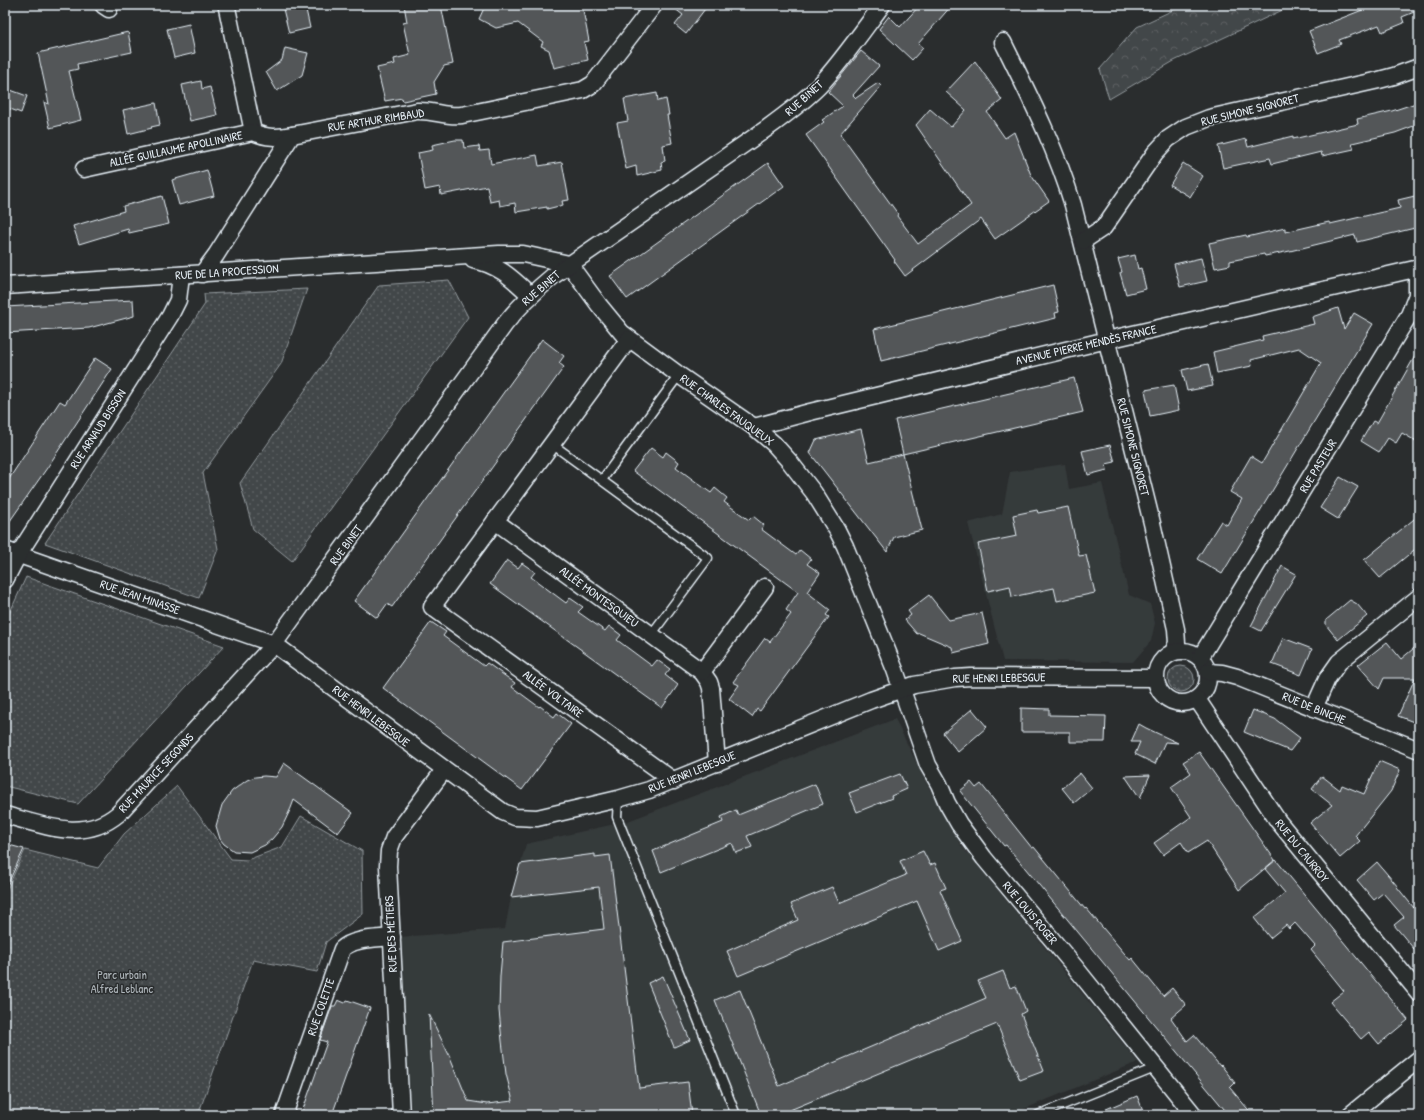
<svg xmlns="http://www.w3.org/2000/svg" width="1424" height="1120" viewBox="0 0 1424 1120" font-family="'Patrick Hand',sans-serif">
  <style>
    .built { fill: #363a3b }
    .grass { fill: url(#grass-dots); stroke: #959ca0 }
    .forest { fill: url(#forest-crowns); stroke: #959ca0 }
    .building { fill: #535759; stroke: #e8f1f8 }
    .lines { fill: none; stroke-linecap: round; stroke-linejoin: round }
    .service-casing { stroke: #e8f1f8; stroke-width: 11 }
    .minor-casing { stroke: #e8f1f8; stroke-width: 19 }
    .service { stroke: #2a2d2e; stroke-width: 8 }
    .minor { stroke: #2a2d2e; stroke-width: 16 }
    .labels { text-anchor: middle; stroke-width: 3; stroke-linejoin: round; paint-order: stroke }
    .street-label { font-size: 12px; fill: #e8f1f8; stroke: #2a2d2e }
    .park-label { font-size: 12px; fill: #aeb5ba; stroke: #2a2d2e }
  </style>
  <defs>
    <pattern id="grass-dots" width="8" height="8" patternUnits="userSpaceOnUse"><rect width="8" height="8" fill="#424648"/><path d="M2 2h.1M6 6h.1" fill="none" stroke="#5d6163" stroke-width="1.8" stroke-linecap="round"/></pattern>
    <pattern id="forest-crowns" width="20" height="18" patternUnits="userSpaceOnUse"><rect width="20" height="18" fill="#424648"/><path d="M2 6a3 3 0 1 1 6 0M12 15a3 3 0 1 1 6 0" fill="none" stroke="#5d6163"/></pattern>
  </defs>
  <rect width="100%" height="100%" fill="#2a2d2e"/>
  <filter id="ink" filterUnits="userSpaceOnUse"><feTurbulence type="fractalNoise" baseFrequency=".025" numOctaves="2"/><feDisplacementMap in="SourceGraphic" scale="8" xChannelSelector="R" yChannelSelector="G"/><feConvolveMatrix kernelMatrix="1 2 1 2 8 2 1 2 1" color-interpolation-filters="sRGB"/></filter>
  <g filter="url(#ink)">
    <!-- built -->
    <g class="built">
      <polygon points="1065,464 1069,489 1102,483 1129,595 1150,604 1155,623 1151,641 1133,662 1003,661 968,523 1002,514 1010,472"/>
      <polygon points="895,719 927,784 961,845 1138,1062 1010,1115 411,1115 399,937 505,929 511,897 526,844 628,821"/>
    </g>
    <!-- grass -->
    <g class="grass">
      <polygon points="449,280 468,317 292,561 253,529 240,483 379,285"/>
      <polygon points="307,289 281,364 203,473 218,549 199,598 45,543 205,304 204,294"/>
      <polygon points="26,577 224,646 78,804 5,786 5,623"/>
      <circle cx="1181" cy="679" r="13"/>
      <polygon points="177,786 231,859 247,860 282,847 301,816 362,851 363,914 326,942 317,972 253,960 198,1115 5,1115 5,894 25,850 98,868 124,834"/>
    </g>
    <!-- forest -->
    <polygon class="forest" points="1184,5 1289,5 1289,7 1174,61 1109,99 1100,69 1137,27"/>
    <!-- building -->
    <g class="building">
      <polygon points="282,5 305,5 310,28 289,33"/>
      <polygon points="404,5 441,5 453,64 444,66 434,82 436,94 403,101 402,98 385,101 377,68 395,64 394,59 410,55 403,23 407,22"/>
      <polygon points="484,5 582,5 589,41 584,42 588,60 554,68 549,50 541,46 543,42 518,23 496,28 479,19 484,8"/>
      <polygon points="670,5 708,5 686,34 675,25 683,15"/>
      <polygon points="920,5 952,5 918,44 923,48 912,60 879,29 889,16 900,27"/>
      <polygon points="1375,5 1419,5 1419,10 1402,17 1404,23 1382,32 1379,25 1339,40 1341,44 1318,53 1309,31"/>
      <polygon points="189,24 195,53 174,58 167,29"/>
      <polygon points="128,32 132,52 77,64 78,69 69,71 81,120 50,128 44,102 49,104 38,53"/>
      <polygon points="285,48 308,53 302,75 277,91 266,72 282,60"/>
      <polygon points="861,51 879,66 853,95 856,98 878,83 881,86 840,134 898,214 897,216 918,244 971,205 916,125 930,109 951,127 966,110 946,92 975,61 1002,100 987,112 1005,138 1014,132 1031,175 1049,201 995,239 981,219 905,276 894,261 895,260 806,135 824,122 822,120 843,106 828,92"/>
      <polygon points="201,81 202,89 210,87 217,115 190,121 182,85"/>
      <polygon points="5,88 27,96 21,113 5,107"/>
      <polygon points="657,93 658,101 666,99 669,115 667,115 672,143 663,145 665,161 661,162 662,170 637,176 636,166 626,169 617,123 628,121 624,99"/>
      <polygon points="1419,102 1419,124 1395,133 1352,143 1354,149 1322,156 1321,152 1272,164 1270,158 1223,168 1218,146 1246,139 1248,147 1293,136 1293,139 1358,124 1357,119 1392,111"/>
      <polygon points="156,103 160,125 151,127 152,128 128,134 123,110"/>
      <polygon points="455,140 463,140 464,148 479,146 480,151 489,150 491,164 537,155 539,166 562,162 569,200 562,201 563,205 547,209 547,207 516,212 515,203 500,206 499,200 490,202 487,186 441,195 440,187 425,190 418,153 433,150 432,145"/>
      <polygon points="768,163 784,186 627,299 610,276"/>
      <polygon points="1183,163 1203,176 1190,197 1170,185"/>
      <polygon points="207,170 214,196 179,205 172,180"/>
      <polygon points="1419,195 1419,227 1357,242 1355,235 1290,251 1265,256 1264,254 1230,261 1230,265 1215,268 1209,243 1246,235 1247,237 1285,228 1285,232 1329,222 1330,224 1400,208 1398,200"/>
      <polygon points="162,196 169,224 129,233 128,229 79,244 73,226 124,211 123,206"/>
      <polygon points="1135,255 1138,269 1141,268 1146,289 1126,294 1120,273 1122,272 1118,259"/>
      <polygon points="1201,258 1207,281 1180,287 1174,264"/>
      <polygon points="1053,285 1059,312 1055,313 1056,318 881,361 874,329"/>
      <polygon points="133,300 134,316 89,328 5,333 5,307"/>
      <polygon points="1338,308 1344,329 1354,313 1373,324 1222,574 1197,559 1221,521 1227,525 1242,499 1230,492 1251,456 1262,463 1321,363 1299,348 1251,360 1252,366 1217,373 1213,352 1263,340 1262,336 1314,324 1312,317"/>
      <polygon points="542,339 564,356 559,363 564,367 392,607 387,604 377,618 354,601"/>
      <polygon points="1419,349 1419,443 1402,433 1396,443 1388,438 1379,452 1361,441 1373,421 1377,423"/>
      <polygon points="95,358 112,369 47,468 5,528 5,485 60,401 65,404"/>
      <polygon points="1208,364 1213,386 1187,391 1182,370"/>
      <polygon points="1074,378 1083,412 903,454 895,420"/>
      <polygon points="1174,385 1179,410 1150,416 1145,390"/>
      <polygon points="861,429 869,462 903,454 922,530 894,537 887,552 810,453 816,440"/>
      <polygon points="1110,445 1115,462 1106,464 1107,470 1088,475 1082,451"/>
      <polygon points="651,448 663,457 666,452 679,462 676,467 711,493 715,488 727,498 724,502 749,520 753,516 764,525 761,529 796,555 800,550 811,559 807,564 820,573 807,592 830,610 826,615 829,617 760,711 757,709 752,717 729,699 739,685 733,682 765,638 770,642 791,614 786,610 798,592 633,471"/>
      <polygon points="1340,477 1358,487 1338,519 1320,508"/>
      <polygon points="1068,507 1079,556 1086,555 1095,593 1057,601 1054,588 1012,597 1010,586 988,591 978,544 1017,536 1013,515 1037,510 1038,513"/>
      <polygon points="1419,515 1419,546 1380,578 1364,560"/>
      <polygon points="507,560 518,568 522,563 535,572 531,577 566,603 570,598 583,607 578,612 605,631 609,626 621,635 617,640 652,666 657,660 670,669 665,675 678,685 662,708 490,584"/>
      <polygon points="1282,566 1296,574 1261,631 1251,626"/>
      <polygon points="929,595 949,620 982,613 989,644 953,653 952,647 919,633 917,634 905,620 911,615 908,611"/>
      <polygon points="1350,600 1357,604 1367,616 1338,640 1326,625 1326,620"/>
      <polygon points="431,622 446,632 443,636 484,666 487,663 515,683 512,687 539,707 540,706 554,717 557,713 571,724 522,790 383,688"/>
      <polygon points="1283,638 1312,649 1301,675 1272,664"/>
      <polygon points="1387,642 1401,659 1419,644 1419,724 1398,716 1415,678 1384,678 1379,689 1358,665"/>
      <polygon points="1021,708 1049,709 1049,715 1106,716 1105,742 1070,742 1070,732 1021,732"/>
      <polygon points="972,709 987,727 958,752 943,733"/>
      <polygon points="1253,710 1275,719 1300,738 1290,751 1244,732"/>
      <polygon points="1139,724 1146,728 1178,743 1165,742 1155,764 1135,754 1140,742 1131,742"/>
      <polygon points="1199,752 1275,860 1239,890 1207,841 1188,853 1181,842 1163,855 1154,843 1191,817 1171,787 1191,773 1183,762"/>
      <polygon points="1379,761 1400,770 1391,791 1355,836 1360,841 1340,858 1310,823 1332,805 1312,789 1322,776 1340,790 1342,785 1364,794"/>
      <polygon points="284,763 353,813 338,833 294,800 291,808 282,827 272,839 265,845 250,852 234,851 224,844 220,839 216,826 222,805 232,791 247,780 255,777 264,776 276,777"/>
      <polygon points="1080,773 1092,788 1074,803 1062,788"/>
      <polygon points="900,774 907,789 891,796 892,798 857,812 849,793"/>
      <polygon points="1150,775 1140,798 1125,776"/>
      <polygon points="971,782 976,788 981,784 1032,848 1034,847 1085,909 1086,908 1130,960 1132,958 1163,996 1172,988 1186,1005 1171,1018 1187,1041 1194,1035 1220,1066 1221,1065 1235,1083 1230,1088 1253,1115 1229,1115 1006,845 1004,846 960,791"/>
      <polygon points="815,784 823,804 747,836 752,847 736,853 732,843 661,872 653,851 723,822 721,817 736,810 738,815"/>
      <polygon points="5,844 24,849 5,890"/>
      <polygon points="923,851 930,865 935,863 946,888 940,890 962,941 939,951 917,901 738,976 727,951 798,920 791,904 832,887 839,903 906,875 900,861"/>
      <polygon points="595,854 595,857 610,855 639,1088 688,1082 692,1115 434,1115 429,1014 450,1057 468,1101 487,1104 513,1101 506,1074 502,1041 499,1010 500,976 503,942 604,929 599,887 511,897 520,864"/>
      <polygon points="1276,860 1408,1020 1379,1044 1369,1032 1361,1039 1330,1002 1344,991 1311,950 1315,946 1295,923 1289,929 1286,925 1270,938 1254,918 1285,893 1265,869"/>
      <polygon points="1377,862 1398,887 1397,887 1414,908 1419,904 1419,955 1394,925 1404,917 1383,893 1374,900 1357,880"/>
      <polygon points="1003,971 1010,988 1016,986 1026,1011 1021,1014 1044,1071 1020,1080 997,1024 778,1115 761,1115 715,1000 740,990 779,1086 986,998 978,981"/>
      <polygon points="663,976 690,1040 674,1047 648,983"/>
      <polygon points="338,1000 345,1003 347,1000 370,1008 332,1115 301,1115 327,1042 320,1040 332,1006 335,1006"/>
      <polygon points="1137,1096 1145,1115 1092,1115"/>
    </g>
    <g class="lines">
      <!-- service casing -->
      <g class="service-casing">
        <g id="service">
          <polyline points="552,444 708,558 651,635"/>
          <polyline points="602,480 679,375"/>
          <polyline points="618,799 617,817 736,1115"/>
          <polyline points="1038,1115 1155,1068"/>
        </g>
      </g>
      <!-- minor casing -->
      <g class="minor-casing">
        <g id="minor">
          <polyline points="103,5 109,9"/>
          <polyline points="227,8 253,132"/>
          <path d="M1003,42C1029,95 1056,148 1073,205L1152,523L1176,629L1177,643L1173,652"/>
          <path d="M84,169L253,132C267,138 277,138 292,135"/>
          <polyline points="1083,241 1104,227 1155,153 1168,139 1186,127 1209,118 1379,80 1394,76 1419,67"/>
          <path d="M473,260C498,264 513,279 530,295"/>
          <polyline points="569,264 599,305 622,333 679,375 754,427 774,444 790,462 814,493 837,530 845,546 895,670 928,765 939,784 947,803 959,824 984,858 1075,967 1194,1115"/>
          <path d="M202,274L216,255L292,135L417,111C433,110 445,117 462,115L583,90L593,84L654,5"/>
          <polyline points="5,286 499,254 523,254 569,264"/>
          <polyline points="629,339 432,607 674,781"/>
          <polyline points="754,427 810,412 1107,340 1419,268"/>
          <polyline points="495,521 702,672 709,682 711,688 717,763"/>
          <polyline points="5,550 274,644 503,812 515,817 537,818 618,799 649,790 871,700 914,685 955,678 971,677 1155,678"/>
          <polyline points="5,580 18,555 170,316 178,300 181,275"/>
          <circle cx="1182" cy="677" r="26"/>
          <polyline points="1200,658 1409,315 1417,295 1417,268"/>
          <polyline points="702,672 765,587"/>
          <polyline points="1208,672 1222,673 1237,677 1419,750"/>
          <polyline points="1197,699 1278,821 1419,993"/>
          <polyline points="1314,708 1327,679 1339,662 1419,597"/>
          <path d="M5,815C44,825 83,843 118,814L274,644L505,324C519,306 535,291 553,276L766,129C784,116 803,102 819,86C842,61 862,32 882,5"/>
          <path d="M284,1115L342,949C353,938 377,939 392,937"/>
          <polyline points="401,1115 388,866 389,851 394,837 444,770"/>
          <polyline points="1350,1115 1419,1059"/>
        </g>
      </g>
      <!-- service -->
      <use href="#service" class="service"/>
      <!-- minor -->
      <use href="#minor" class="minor"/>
    </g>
  </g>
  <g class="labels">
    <!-- street labels -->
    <g class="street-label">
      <text transform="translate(804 98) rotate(-42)" y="4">RUE BINET</text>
      <text transform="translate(1250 110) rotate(-14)" y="4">RUE SIMONE SIGNORET</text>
      <text transform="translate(376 120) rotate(-9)" y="4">RUE ARTHUR RIMBAUD</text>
      <text transform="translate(176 149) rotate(-12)" y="4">ALLÉE GUILLAUME APOLLINAIRE</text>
      <text transform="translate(227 272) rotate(-4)" y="4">RUE DE LA PROCESSION</text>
      <text transform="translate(541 288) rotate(-41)" y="4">RUE BINET</text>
      <text transform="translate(1086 345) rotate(-13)" y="4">AVENUE PIERRE MENDÈS FRANCE</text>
      <text transform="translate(727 410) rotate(36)" y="4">RUE CHARLES FAUQUEUX</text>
      <text transform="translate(98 429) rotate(-57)" y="4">RUE ARNAUD BISSON</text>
      <text transform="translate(1133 447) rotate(76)" y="4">RUE SIMONE SIGNORET</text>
      <text transform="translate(1318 466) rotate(-59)" y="4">RUE PASTEUR</text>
      <text transform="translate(346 545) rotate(-54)" y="4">RUE BINET</text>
      <text transform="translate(140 597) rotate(19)" y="4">RUE JEAN MINASSE</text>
      <text transform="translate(599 597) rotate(36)" y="4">ALLÉE MONTESQUIEU</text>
      <text transform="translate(999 678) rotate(-1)" y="4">RUE HENRI LEBESGUE</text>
      <text transform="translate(553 694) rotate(36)" y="4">ALLÉE VOLTAIRE</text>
      <text transform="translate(1314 708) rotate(22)" y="4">RUE DE BINCHE</text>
      <text transform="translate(371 716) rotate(37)" y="4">RUE HENRI LEBESGUE</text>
      <text transform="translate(692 772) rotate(-22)" y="4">RUE HENRI LEBESGUE</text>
      <text transform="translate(156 773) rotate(-47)" y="4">RUE MAURICE SEGONDS</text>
      <text transform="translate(1302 851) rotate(51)" y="4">RUE DU CAURROY</text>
      <text transform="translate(1030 913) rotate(50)" y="4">RUE LOUIS ROGER</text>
      <text transform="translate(391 934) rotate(-93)" y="4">RUE DES MÉTIERS</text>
      <text transform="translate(321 1007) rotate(-71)" y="4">RUE COLETTE</text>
    </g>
    <!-- park labels -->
    <g class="park-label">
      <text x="122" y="979">Parc urbain<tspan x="122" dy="14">Alfred Leblanc</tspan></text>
    </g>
  </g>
  <!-- margin -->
  <rect width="1424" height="1120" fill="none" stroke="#2a2d2e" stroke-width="20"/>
  <rect x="10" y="10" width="1404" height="1100" fill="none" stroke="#e8f1f8" stroke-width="1.5" filter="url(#ink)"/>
</svg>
